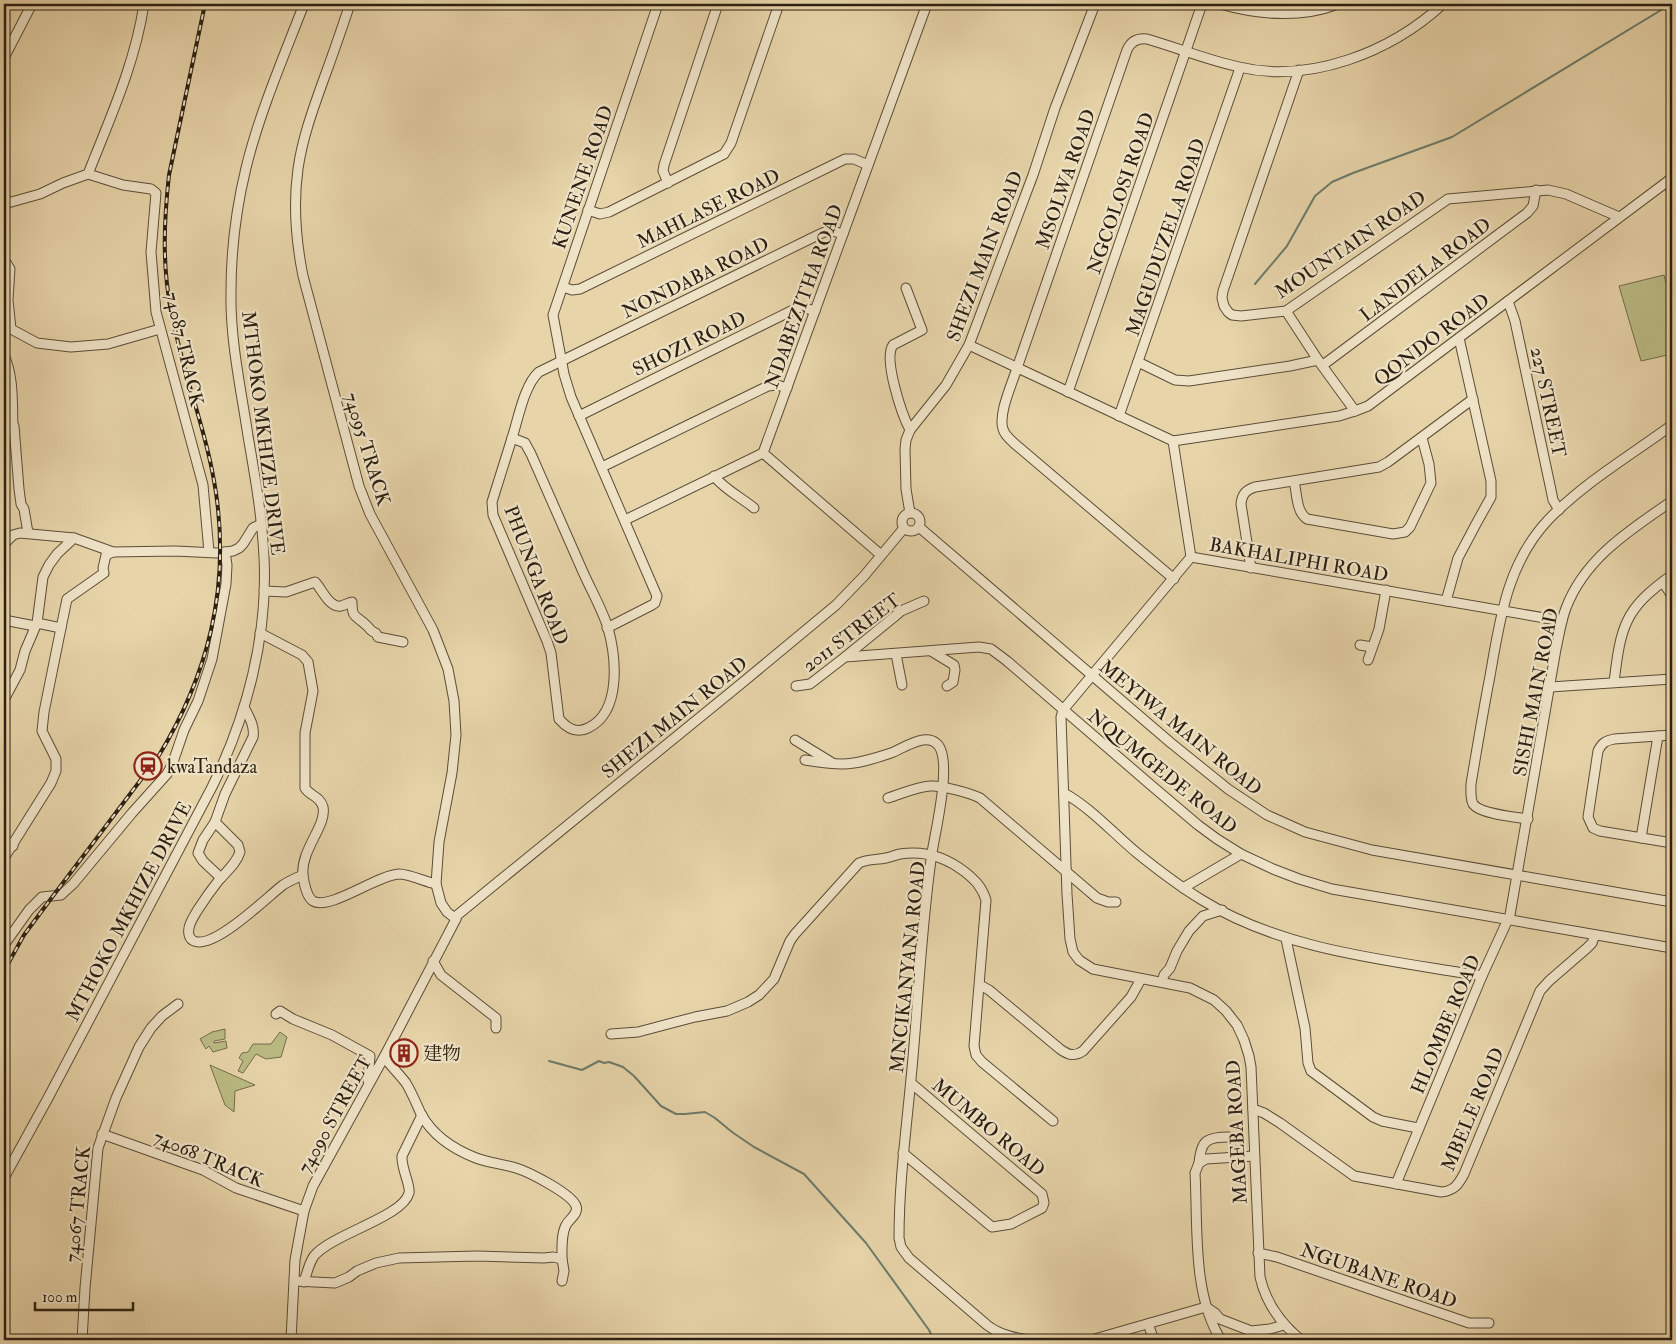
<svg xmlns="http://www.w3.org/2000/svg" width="1676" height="1344" viewBox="0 0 1676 1344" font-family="'IM FELL Double Pica','Noto Serif SC',serif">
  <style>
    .green { fill: #bbbb84; stroke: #746e4b }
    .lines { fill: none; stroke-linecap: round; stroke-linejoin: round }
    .stream { stroke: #6c7b6b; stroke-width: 2 }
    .minor-casing { stroke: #5b4d38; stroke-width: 11 }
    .minor { stroke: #efe3c7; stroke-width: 9 }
    .rail-casing { stroke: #2c2012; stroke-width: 4 }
    .rail { stroke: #efe3c7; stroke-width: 2; stroke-dasharray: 5.5; stroke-linecap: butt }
    .labels { text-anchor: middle; stroke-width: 4.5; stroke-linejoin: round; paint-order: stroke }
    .street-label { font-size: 19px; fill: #2c2012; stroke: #efe3c7 }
    .poi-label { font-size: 19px; fill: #2c2012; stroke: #efe3c7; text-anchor: start }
  </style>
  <rect width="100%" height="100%" fill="#e7d4a9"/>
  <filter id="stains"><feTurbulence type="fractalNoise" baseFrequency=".004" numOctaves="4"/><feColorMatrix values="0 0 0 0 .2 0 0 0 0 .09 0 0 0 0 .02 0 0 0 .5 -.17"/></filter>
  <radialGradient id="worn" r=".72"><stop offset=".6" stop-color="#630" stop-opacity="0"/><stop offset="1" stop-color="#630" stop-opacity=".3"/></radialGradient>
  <!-- green -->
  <g class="green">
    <polygon points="1664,275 1672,305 1672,354 1641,361 1619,286"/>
    <polygon points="225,1029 225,1039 214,1041 214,1043 226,1041 227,1048 213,1052 209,1046 206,1049 200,1039 212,1032"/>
    <polygon points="280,1032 287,1037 281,1057 266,1059 256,1054 243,1073 238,1071 243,1061 239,1058 242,1053 248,1052 253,1044 271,1044"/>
    <polygon points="210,1065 255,1085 235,1091 234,1112 225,1105"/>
  </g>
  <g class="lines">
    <!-- stream -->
    <g class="stream">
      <polyline points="1255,284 1287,246 1315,196 1332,182 1353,173 1452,137 1671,4"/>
      <polyline points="549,1061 582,1070 599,1061 604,1063 609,1062 623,1067 634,1076 661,1106 676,1114 685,1114 705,1112 715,1118 732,1132 754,1147 804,1174 866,1243 929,1330 934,1340"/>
    </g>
    <!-- minor casing -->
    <g class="minor-casing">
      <g id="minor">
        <path d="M350,4C341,31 332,57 322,84C312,112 302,140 298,169C293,204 296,241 303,276L359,486L370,514L433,630L448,669L454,701L456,735L452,773L439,842L436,884L441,903L447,912L456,919"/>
        <path d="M1220,4C1259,15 1299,19 1338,4"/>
        <polyline points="4,58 32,4"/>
        <polyline points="1299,70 1223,291 1222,298 1224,306 1228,312 1232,315 1241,316 1286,311 1448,199 1548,190 1566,194 1619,217"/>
        <polyline points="88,174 123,185 151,189 156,193 151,252 156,312 203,485 209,552"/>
        <polyline points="1669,180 1672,194"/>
        <polyline points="668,183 663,171 664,165 718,4"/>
        <path d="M4,204L40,194L63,183L88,174C110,118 135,64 144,4"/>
        <polyline points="588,210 600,214 609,212 724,154 731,143 779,4"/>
        <polyline points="4,263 7,264 10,269 8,300 11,329 4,331"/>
        <polyline points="563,287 572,290 580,289 845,159 854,159 868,165"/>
        <path d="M906,288L922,330L893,345C883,359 902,415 910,430"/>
        <polyline points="1508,301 1515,321 1551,490 1553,500 1559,510"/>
        <polyline points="1286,311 1318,360 1355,411"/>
        <polyline points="11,329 37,343 71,347 108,344 160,329"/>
        <polyline points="969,345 1173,441 1191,557 1562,621"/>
        <path d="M4,355C14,378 12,402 13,427L14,426L19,489L21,504L24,509L28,533"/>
        <polyline points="1138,362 1175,380 1189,381 1290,366 1318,360"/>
        <polyline points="1323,365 1527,213 1533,206 1536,190"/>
        <polyline points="1068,392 1202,4"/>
        <polyline points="579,416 797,308 802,307 815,311"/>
        <polyline points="1119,416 1240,68"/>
        <path d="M512,438L525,443L531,454C548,493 566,533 583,572C591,590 602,609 608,628C616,657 622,712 588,728C576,734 567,728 559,719L551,653L547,641L493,515L492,502Z"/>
        <path d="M512,438C518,420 524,385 539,372L820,234L829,230L843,234"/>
        <polyline points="1173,441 1339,416 1355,411 1368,406 1672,178"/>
        <polyline points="602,467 768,386 777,385 787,388"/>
        <path d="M714,476C725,490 741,497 754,508"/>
        <path d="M1294,481C1297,493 1296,512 1307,519L1393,534L1405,532L1410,527L1431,483L1429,464L1422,438"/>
        <circle cx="911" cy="522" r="9"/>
        <polyline points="910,513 906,489 905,449 906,440 910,430 946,385 969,345 1033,175 1055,108 1095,4"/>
        <polyline points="625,520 763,453"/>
        <polyline points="919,527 1171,743 1228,789 1267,815 1305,832 1372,850 1672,902"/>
        <polyline points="4,544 13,535 20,533 74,538 113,552 175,551 217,553 233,551 239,548 243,544 253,528 261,524"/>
        <polyline points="881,555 763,453 927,4"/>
        <path d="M1191,557L1063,710L1061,717L1067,894L1070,939L1073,952L1079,960L1093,969L1190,988L1214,1000L1226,1011L1237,1025L1244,1040L1249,1056L1251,1067L1260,1277C1266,1303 1280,1323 1301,1340"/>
        <path d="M1251,568L1241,504C1242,494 1246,490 1255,487L1379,467L1388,462L1473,399"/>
        <path d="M1174,579L1015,444C1011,440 1005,436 1003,429C998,414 1012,384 1017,368L1127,50C1131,41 1138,38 1147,39C1178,48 1207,60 1239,67C1310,84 1391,52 1443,4"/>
        <polyline points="1663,582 1672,596"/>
        <path d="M264,591L286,592L315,582C322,589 329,608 341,606C345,605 348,603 352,602C352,619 356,615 366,625C369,627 369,629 372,631C378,635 374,630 378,637L403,642"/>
        <polyline points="1446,601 1458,558 1476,524 1491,497 1491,481 1459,338"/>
        <polyline points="4,620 35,626"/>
        <polyline points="37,623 61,628 67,599 104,573 103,568 106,555 113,552"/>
        <polyline points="607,628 652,605 655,603 657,596 571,397 564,374 553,315 658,4"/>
        <path d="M260,633L302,655L308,662L313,691L305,733V788C310,796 320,796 323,807C327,826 300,850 303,876C304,883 307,897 313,901C329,911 377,875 399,874C409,874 426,882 436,884"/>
        <polyline points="1360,645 1372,647"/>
        <polyline points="931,651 954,665 955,670 953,682 947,686"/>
        <polyline points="896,654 902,685"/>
        <polyline points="845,657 979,647 991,649 1007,661 1152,786 1198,825 1217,839 1241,854 1273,869 1299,879 1332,889 1672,948"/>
        <polyline points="1368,660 1379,629 1386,590"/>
        <path d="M1614,682C1621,626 1624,609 1672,575"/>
        <polyline points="796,686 810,684 845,657 894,617 901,611 924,601"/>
        <polyline points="1550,687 1672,679"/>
        <polyline points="4,700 20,670 25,651 37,623 43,577 49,565 57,554 74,538"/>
        <path d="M244,707C249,717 255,726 253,737L225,794L215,822L238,845L240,852C236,864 227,871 219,880C211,890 204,900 197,911C194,916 190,922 189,928C188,933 189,939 194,941C214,950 267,897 283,885C289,881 296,878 303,875"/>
        <path d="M1672,735L1614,739C1605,741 1602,743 1598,751L1588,817L1593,828L1600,831L1672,843"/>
        <polyline points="795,740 831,762"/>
        <path d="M805,760C817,762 830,764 843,764C858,764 876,758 891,753C902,749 924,733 936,743C954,756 935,832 932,853C922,920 919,989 913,1057C908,1117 899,1177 899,1238L901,1247L909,1258L987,1325C1000,1335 1015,1338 1031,1340"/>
        <path d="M1064,793C1091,808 1113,833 1137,853C1158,870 1179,886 1202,900C1284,951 1388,960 1482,976"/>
        <path d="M888,798C901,794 916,787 930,786C940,785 970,793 980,798L1097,898L1108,902H1116"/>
        <path d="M1528,819C1515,817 1480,814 1473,804C1470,798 1471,791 1471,784C1477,748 1483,712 1490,676C1500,619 1507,563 1549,519C1585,482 1631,455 1672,425"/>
        <polyline points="215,822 203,840 198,853 203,861 221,878"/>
        <polyline points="1641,838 1658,736"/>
        <polyline points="4,839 13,846"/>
        <polyline points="4,858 51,783 56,771 56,759 42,731 44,712 61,628"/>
        <polyline points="1183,888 1241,854"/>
        <polyline points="1286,939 1305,1028 1308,1063 1311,1071 1373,1117 1382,1121 1418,1128"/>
        <polyline points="4,945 29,910 42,897 61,895 73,884 132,813 167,774 172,765 184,730 198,701 212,659 226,584 227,565 225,552"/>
        <polyline points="433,961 441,975 496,1018 496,1028"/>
        <polyline points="1162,982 1164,975 1170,968 1177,951 1189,931 1203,916 1222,910"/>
        <path d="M980,985L989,990L1060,1049C1068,1055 1074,1057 1083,1051L1131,997L1141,979"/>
        <polyline points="276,1014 280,1011 293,1019 332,1035 370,1056 368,1081"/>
        <path d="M611,1034L638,1032L695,1017L727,1011L748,1002L759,995L774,979L790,941L795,934L859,863C868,859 876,860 886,858C891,857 895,855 900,854C925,850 947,858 965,872C975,880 982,887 986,900L974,1046L976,1055L982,1062L1053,1121"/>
        <path d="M1253,1109L1264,1113L1280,1123L1354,1176L1441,1192C1454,1191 1458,1185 1464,1174L1540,991L1549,981L1587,948L1592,943L1595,935"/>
        <polyline points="102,1134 203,1170 236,1188 304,1211"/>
        <polyline points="903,1153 992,1227 1011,1224 1042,1208 1044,1203 1042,1194 911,1083"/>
        <path d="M1199,1163C1201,1140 1207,1137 1229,1137"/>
        <path d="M4,1178L48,1098L212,787C247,716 268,636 264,557C262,516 255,476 248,436C241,389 230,340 231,292C231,250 236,209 246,168C259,114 284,56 304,4"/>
        <path d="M1396,1184L1482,976L1510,915L1556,649C1559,636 1561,621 1566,608C1585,558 1630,530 1672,501"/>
        <polyline points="1258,1253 1277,1257 1469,1323 1489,1323"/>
        <polyline points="562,1259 564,1271 562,1281"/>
        <path d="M295,1281L335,1283L349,1277L357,1271L376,1263L399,1258L477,1256L544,1258L553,1257L562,1259C562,1248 561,1235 566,1225C569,1219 579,1214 576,1206C572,1194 529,1172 516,1168C503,1164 489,1163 476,1158C453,1149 433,1136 421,1114C416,1103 412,1093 406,1083C399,1074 391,1066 384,1057"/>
        <path d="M304,1282C307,1273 309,1263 314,1256C332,1234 403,1217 409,1193C411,1186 401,1168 402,1156L422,1115"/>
        <polyline points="1148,1324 1154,1340"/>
        <polyline points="82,1340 85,1288 98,1148 116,1098 139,1047 151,1028 162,1016 178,1004"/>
        <polyline points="291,1340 295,1260 304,1211 313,1186 384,1057 456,919 455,917 742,683 836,605 864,576 904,528"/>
        <polyline points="1091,1340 1206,1307 1215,1313 1220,1319 1251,1331 1270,1329 1284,1325"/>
        <path d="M1221,1340C1192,1294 1198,1226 1195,1173L1199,1163L1206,1159L1254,1156"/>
      </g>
    </g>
    <!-- minor -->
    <use href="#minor" class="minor"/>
    <!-- rail casing -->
    <g class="rail-casing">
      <path id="rail" d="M4,971L24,935L53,896L158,757C208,675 230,589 216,493C207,431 182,372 171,310C162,265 164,220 169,175L205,4"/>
    </g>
    <!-- rail -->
    <use href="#rail" class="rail"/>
  </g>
  <!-- icons -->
  <defs>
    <g id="station-ring" transform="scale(1.4375)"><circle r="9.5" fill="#efe3c7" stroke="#8f2418" stroke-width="1.5"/><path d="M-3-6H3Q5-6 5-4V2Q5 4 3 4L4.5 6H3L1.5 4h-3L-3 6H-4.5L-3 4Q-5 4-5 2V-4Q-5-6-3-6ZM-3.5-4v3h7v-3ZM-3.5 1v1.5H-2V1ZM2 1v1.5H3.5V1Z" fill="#8f2418"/></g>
    <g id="building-ring" transform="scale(1.4375)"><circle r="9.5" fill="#efe3c7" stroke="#8f2418" stroke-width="1.5"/><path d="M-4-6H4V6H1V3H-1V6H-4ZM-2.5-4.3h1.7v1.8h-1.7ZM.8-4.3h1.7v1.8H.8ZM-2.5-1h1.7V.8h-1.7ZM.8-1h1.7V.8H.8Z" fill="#8f2418"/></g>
  </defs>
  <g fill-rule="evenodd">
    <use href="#station-ring" x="148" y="766"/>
    <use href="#building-ring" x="404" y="1053"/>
  </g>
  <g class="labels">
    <!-- street labels -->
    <g class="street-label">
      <text transform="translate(582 177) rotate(-71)" y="7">KUNENE ROAD</text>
      <text transform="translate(1065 179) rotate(-71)" y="7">MSOLWA ROAD</text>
      <text transform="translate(1120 193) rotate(-71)" y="7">NGCOLOSI ROAD</text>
      <text transform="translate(708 208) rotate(-26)" y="7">MAHLASE ROAD</text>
      <text transform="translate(1165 237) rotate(-71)" y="7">MAGUDUZELA ROAD</text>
      <text transform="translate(1350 244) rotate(-34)" y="7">MOUNTAIN ROAD</text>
      <text transform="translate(984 256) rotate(-69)" y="7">SHEZI MAIN ROAD</text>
      <text transform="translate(1425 269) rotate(-37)" y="7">LANDELA ROAD</text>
      <text transform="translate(695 277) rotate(-26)" y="7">NONDABA ROAD</text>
      <text transform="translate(803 296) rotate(-70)" y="7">NDABEZITHA ROAD</text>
      <text transform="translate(1431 339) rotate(-37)" y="7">QONDO ROAD</text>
      <text transform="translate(689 343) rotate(-26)" y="7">SHOZI ROAD</text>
      <text transform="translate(185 349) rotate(77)" y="7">74087 TRACK</text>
      <text transform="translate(1549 402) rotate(78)" y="7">227 STREET</text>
      <text transform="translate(264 433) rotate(83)" y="7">MTHOKO MKHIZE DRIVE</text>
      <text transform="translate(368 449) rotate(73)" y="7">74095 TRACK</text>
      <text transform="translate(1299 559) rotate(10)" y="7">BAKHALIPHI ROAD</text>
      <text transform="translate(537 575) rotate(69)" y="7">PHUNGA ROAD</text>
      <text transform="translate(851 632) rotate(-37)" y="7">2011 STREET</text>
      <text transform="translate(1535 692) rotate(-79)" y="7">SISHI MAIN ROAD</text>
      <text transform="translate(674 717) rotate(-39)" y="7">SHEZI MAIN ROAD</text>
      <text transform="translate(1181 727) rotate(39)" y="7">MEYIWA MAIN ROAD</text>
      <text transform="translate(1163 771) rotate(39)" y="7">NQUMGEDE ROAD</text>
      <text transform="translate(128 911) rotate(-62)" y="7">MTHOKO MKHIZE DRIVE</text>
      <text transform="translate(907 967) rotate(-84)" y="7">MNCIKANYANA ROAD</text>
      <text transform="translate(1445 1024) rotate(-67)" y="7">HLOMBE ROAD</text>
      <text transform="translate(1472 1109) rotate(-67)" y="7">MBELE ROAD</text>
      <text transform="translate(334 1114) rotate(-61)" y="7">74090 STREET</text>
      <text transform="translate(989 1127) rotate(40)" y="7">MUMBO ROAD</text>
      <text transform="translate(1236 1132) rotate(-93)" y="7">MAGEBA ROAD</text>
      <text transform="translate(209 1158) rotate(23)" y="7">74068 TRACK</text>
      <text transform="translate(77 1204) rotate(-84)" y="7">74067 TRACK</text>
      <text transform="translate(1379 1275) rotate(19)" y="7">NGUBANE ROAD</text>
    </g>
    <!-- poi labels -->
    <g class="poi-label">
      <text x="167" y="773">kwaTandaza</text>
      <text x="423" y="1060">建物</text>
    </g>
  </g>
  <!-- margin -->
  <rect width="1676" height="1344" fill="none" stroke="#e7d4a9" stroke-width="20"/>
  <rect x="5" y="5" width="1666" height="1334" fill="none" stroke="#2c2012" stroke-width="2.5"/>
  <rect x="10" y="10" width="1656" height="1324" fill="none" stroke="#2c2012"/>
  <!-- scale -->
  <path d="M35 1302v8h98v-8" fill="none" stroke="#2c2012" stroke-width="2.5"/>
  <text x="42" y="1302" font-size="15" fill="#2c2012" stroke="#efe3c7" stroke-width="4" paint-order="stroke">100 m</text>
  <rect width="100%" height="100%" filter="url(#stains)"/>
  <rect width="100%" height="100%" fill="url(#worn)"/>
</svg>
